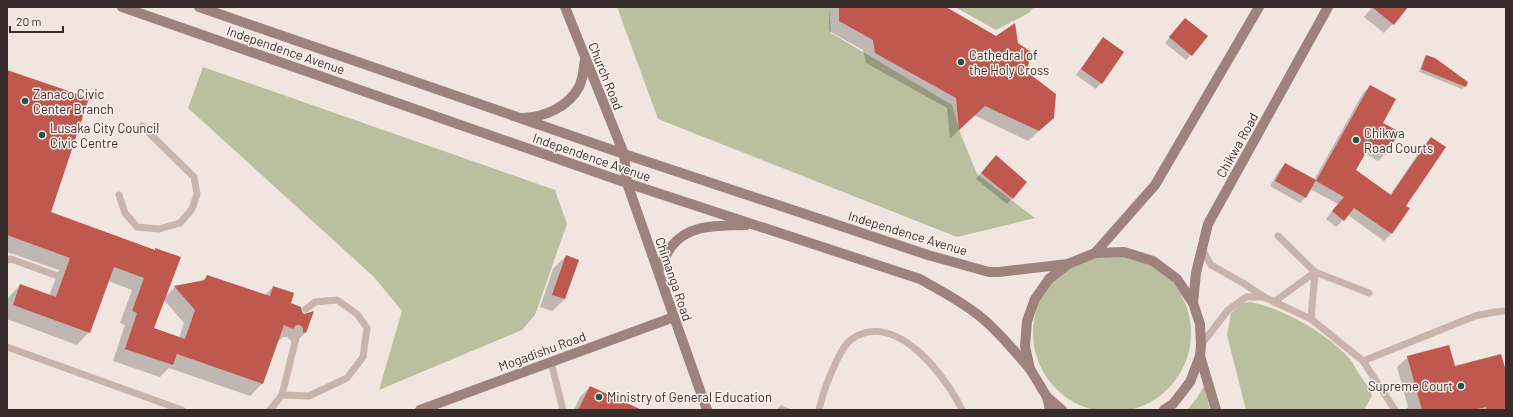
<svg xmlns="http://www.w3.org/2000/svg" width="1513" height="417" viewBox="0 0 1513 417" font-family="Barlow,sans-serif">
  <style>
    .green { fill: #bac09f }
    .shadow { fill: #0003; fill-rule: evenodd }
    .building { fill: #bf584f }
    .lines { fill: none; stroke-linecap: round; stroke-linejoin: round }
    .lane { stroke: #c9b4ab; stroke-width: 7 }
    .secondary { stroke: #9d837c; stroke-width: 10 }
    .poi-dot { fill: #215651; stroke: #f9f0eb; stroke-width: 1.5 }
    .labels { text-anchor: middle; stroke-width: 3; stroke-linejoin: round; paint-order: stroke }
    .street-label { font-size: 13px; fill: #372c2a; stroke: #f9f0eb }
    .poi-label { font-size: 13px; fill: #372c2a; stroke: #f9f0eb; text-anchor: start }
  </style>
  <rect width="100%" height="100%" fill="#f1e5df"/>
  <!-- green -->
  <g class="green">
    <polygon points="617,7 829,7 831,33 952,105 961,135 977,174 1035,218 957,237 658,119"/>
    <polygon points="955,7 1034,7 1029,13 996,30"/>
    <polygon points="203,67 555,190 567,224 535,315 522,330 379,390 402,311 374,277 188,108"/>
    <circle cx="1112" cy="333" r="79"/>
    <path d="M1250,302C1282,308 1326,333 1348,357C1354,362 1356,371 1361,377C1366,384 1370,388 1372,396L1364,410H1246L1227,335L1231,313L1242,303Z"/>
    <polygon points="1204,386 1210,410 1187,410 1197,398"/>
  </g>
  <!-- shadow -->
  <g class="shadow">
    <polygon points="829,7 944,7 996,37 1017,44 1026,72 1053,118 1028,141 974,115 950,139 947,108 866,63 863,50 829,31"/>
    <polygon points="1372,7 1406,7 1393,24 1384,33 1364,17"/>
    <polygon points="1180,24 1191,55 1186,60 1165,43"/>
    <polygon points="1103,39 1101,83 1096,89 1076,75 1098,44"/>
    <polygon points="1426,56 1465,86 1462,89 1419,72 1424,59"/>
    <path d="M7,71L50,213L154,251L156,249L165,297L175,287L201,282L207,276L264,296L273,287L289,304L301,308L305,333L293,345L291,344V341L287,337H283L280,340H278L262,384L250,396L169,368L160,377L113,361L125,325L120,323L132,290L108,281L89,332L77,345L7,319L8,298L20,285L49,296L59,270L7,252ZM164,300L184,323L179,338L153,329Z"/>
    <polygon points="1370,86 1381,123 1385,154 1378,161 1365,153 1355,171 1390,195 1424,145 1431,138 1404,206 1408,209 1391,234 1384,241 1348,215 1336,227 1326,219 1338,204 1310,189 1305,198 1300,203 1270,186 1280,169 1285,164 1314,180 1363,93"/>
    <polygon points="990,162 1026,182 1007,204 976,179"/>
    <polygon points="566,256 565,299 552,311 540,307 553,269"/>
    <polygon points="1408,357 1454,367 1506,375 1506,410 1405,410 1408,407 1397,367"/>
    <polygon points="590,387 636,410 574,410 580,397"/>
    <polygon points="781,405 792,410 776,410"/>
  </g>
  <!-- building -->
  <g class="building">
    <polygon points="839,7 946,7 996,36 1015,23 1018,43 1031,52 1027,72 1056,94 1054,118 1039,131 985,106 959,130 956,98 875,53 873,40 839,21"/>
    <polygon points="1372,7 1408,7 1394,25"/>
    <polygon points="1185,18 1208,36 1192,56 1169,37"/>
    <polygon points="1103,37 1124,52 1102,84 1081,69"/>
    <polygon points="1426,55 1435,58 1468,82 1466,87 1421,69"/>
    <polygon points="7,70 89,98 51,212 155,250 155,248 181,257 154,328 185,339 195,310 174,286 205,280 207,275 270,296 273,286 294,293 291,303 301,307 302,312 304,314 314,311 306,333 303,332 303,328 300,325 296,325 293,329 284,325 263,384 177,354 173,365 125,349 137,313 132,311 144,278 114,267 90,333 13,305 20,284 56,297 70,258 7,235"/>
    <polygon points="1370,85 1396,99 1383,123 1400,132 1385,155 1370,145 1356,170 1391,195 1431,137 1446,147 1406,206 1410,208 1392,234 1354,208 1344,221 1332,211 1344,197 1316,181"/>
    <polygon points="996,155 1027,182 1013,199 981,173"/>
    <polygon points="1285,163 1316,180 1306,198 1275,181"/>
    <polygon points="566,255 579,260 565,299 552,295"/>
    <polygon points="1449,345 1455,366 1501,354 1506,371 1506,410 1487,410 1486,407 1473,410 1422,410 1407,356"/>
    <polygon points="590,386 642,410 578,410"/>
  </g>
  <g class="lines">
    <!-- lane -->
    <g class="lane">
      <polyline points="119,195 125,213 137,227 159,229 180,223 192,209 197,194 194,177 142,126"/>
      <polyline points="1278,236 1315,272 1369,293"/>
      <polyline points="1202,249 1211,265 1243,283 1264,297 1311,319 1363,361 1395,410"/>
      <polyline points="7,260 11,259 58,276"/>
      <polyline points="1274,302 1315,272 1311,319"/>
      <polyline points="1201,345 1228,310 1246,297 1264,297"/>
      <polyline points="7,347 182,410"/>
      <polyline points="1363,361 1475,316 1495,312 1506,311"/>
      <polyline points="551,362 563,410"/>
      <polyline points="282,395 309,396 347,378 363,357 367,328 357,314 337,300 315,302 306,309"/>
      <polyline points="270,410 282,395 298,330"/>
      <path d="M819,410C822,394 839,347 852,339C895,309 946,376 962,410"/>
    </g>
    <!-- secondary -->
    <g class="secondary">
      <path d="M122,7L627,183L920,279C941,291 963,302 982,318C1000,333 1015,352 1030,369"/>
      <polyline points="199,7 624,154 928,255 989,272 999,272 1068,264"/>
      <polyline points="565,7 624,154 627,183 674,317 707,410"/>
      <path d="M523,118C545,117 568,107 579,87C583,79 584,67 585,59"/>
      <polyline points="1095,253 1155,185 1259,7"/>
      <path d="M658,271C662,263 666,254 671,247C689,223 720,226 746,225"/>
      <polyline points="1193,303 1196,273 1208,224 1328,7"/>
      <polyline points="1200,356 1216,410"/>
      <polyline points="1047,397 1062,410"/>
      <polyline points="420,410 674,317"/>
      <polyline points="1050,410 1047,397 1030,369 1025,346 1027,321 1035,299 1049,279 1068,264 1095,253 1124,252 1153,261 1177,279 1193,303 1200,324 1201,345 1200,356 1190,382 1173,404 1164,410"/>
    </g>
  </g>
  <!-- markers -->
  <g class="poi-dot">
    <circle cx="961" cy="62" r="4"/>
    <circle cx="25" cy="101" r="4"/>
    <circle cx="42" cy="135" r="4"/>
    <circle cx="1356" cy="140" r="4"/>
    <circle cx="1461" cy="386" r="4"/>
    <circle cx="599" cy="397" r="4"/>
  </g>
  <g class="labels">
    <!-- street labels -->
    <g class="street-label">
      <text transform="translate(286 50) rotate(19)" y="5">Independence Avenue</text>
      <text transform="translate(606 76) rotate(68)" y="5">Church Road</text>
      <text transform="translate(1237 145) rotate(-61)" y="5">Chikwa Road</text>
      <text transform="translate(592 157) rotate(19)" y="5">Independence Avenue</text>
      <text transform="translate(908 233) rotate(17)" y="5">Independence Avenue</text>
      <text transform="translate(674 279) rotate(71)" y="5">Chimanga Road</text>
      <text transform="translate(542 351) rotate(-20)" y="5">Mogadishu Road</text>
    </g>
    <!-- poi labels -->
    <g class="poi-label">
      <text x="969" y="60">Cathedral of<tspan x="969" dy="15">the Holy Cross</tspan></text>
      <text x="33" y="99">Zanaco Civic<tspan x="33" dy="15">Center Branch</tspan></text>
      <text x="50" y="133">Lusaka City Council<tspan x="50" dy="15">Civic Centre</tspan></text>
      <text x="1364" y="138">Chikwa<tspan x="1364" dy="15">Road Courts</tspan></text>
      <text x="1453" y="391" text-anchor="end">Supreme Court</text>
      <text x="607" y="402">Ministry of General Education</text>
    </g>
  </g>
  <!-- border -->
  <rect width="1513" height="417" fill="none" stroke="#372c2a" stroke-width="16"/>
  <!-- scale -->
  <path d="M10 26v6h53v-6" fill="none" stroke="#372c2a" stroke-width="2"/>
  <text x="16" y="26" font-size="12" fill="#372c2a" stroke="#f9f0eb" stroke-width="3" paint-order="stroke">20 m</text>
</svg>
